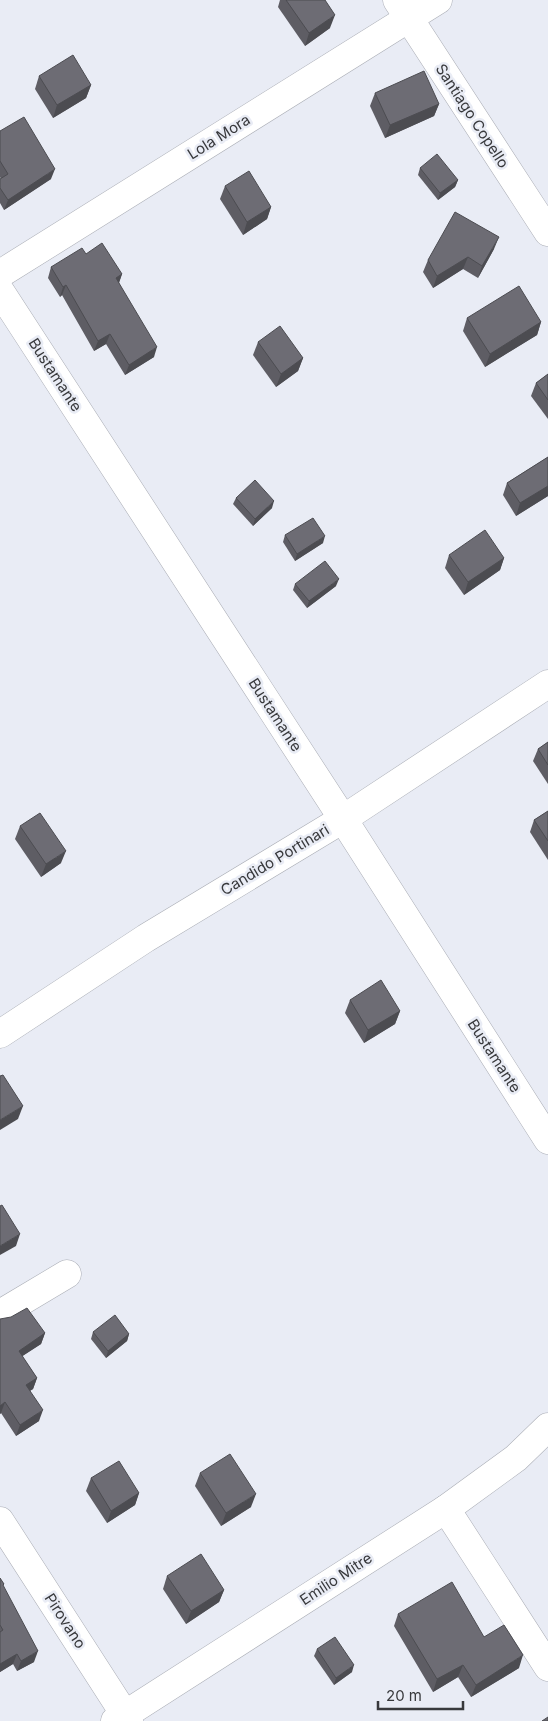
<svg xmlns="http://www.w3.org/2000/svg" width="548" height="1721" viewBox="0 0 548 1721" font-family="Inter,sans-serif">
  <style>
    .lines { fill: none; stroke-linecap: round; stroke-linejoin: round }
    .minor-casing { stroke: #aaadb5; stroke-width: 29 }
    .minor { stroke: #fff; stroke-width: 28 }
    .wall { fill: #5e5d64 }
    .shaded-wall { fill: #4c4c51 }
    .building { fill: #6d6c74; stroke: #4c4c51 }
    .labels { text-anchor: middle; stroke-width: 5; stroke-linejoin: round; paint-order: stroke }
    .street-label { font-size: 15px; fill: #38393c; stroke: #e9ecf5 }
  </style>
  <rect width="100%" height="100%" fill="#e9ecf5"/>
  <g class="lines">
    <!-- minor casing -->
    <g class="minor-casing">
      <g id="minor">
        <polyline points="397,0 548,232"/>
        <polyline points="0,274 438,0"/>
        <polyline points="0,291 343,819 548,1140"/>
        <polyline points="0,1034 146,938 343,819 548,684"/>
        <polyline points="0,1314 67,1274"/>
        <polyline points="446,1509 548,1667"/>
        <polyline points="0,1521 129,1721"/>
        <polyline points="115,1721 446,1509 516,1458 548,1427"/>
      </g>
    </g>
    <!-- minor -->
    <use href="#minor" class="minor"/>
  </g>
  <!-- wall -->
  <g class="wall">
    <polygon points="280,0 325,0 330,28 305,46 278,7"/>
    <polygon points="39,76 91,85 86,98 53,118 35,89"/>
    <polygon points="375,93 439,104 434,116 385,138 370,106"/>
    <polygon points="0,131 51,179 4,210 0,203 0,179 1,179 0,177"/>
    <polygon points="420,168 458,180 455,187 438,200 418,175"/>
    <polygon points="225,186 271,207 267,219 243,235 220,199"/>
    <polygon points="494,249 478,278 463,269 433,288 423,272 428,260"/>
    <polygon points="86,254 122,274 119,283 154,357 125,375 106,344 94,351 62,295 60,297 48,278 51,267"/>
    <polygon points="467,318 541,322 537,335 485,367 463,331"/>
    <polygon points="258,342 303,358 298,371 276,387 253,355"/>
    <polygon points="548,374 548,419 531,396 536,383"/>
    <polygon points="548,457 548,496 516,516 503,495 507,483"/>
    <polygon points="236,498 272,508 253,526 233,504"/>
    <polygon points="285,535 323,543 295,561 283,542"/>
    <polygon points="449,555 504,558 500,570 464,595 445,568"/>
    <polygon points="295,584 336,586 307,608 293,590"/>
    <polygon points="548,742 548,784 533,761 538,749"/>
    <polygon points="548,811 548,860 530,832 534,820"/>
    <polygon points="20,826 61,863 41,877 15,839"/>
    <polygon points="350,1000 400,1011 395,1024 364,1043 345,1013"/>
    <polygon points="0,1319 45,1333 41,1344 22,1356 37,1378 33,1389 30,1391 39,1421 16,1436 1,1413 0,1414"/>
    <polygon points="93,1332 129,1334 127,1341 106,1358 91,1339"/>
    <polygon points="200,1473 251,1507 221,1526 195,1486"/>
    <polygon points="91,1478 139,1493 135,1505 107,1523 86,1491"/>
    <polygon points="167,1576 224,1590 219,1602 186,1624 163,1589"/>
    <polygon points="0,1578 4,1584 3,1586 34,1662 17,1671 13,1664 0,1672"/>
    <polygon points="398,1614 484,1637 519,1668 471,1697 458,1677 433,1692 394,1626"/>
    <polygon points="317,1649 352,1672 334,1685 314,1656"/>
  </g>
  <!-- shaded-wall -->
  <g class="shaded-wall">
    <polygon points="335,15 330,28 305,46 309,33"/>
    <polygon points="91,85 86,98 53,118 57,105"/>
    <polygon points="439,104 434,116 385,138 390,125"/>
    <polygon points="55,169 51,179 4,210 8,200"/>
    <polygon points="458,180 455,187 438,200 440,193"/>
    <polygon points="271,207 267,219 243,235 247,222"/>
    <polygon points="499,237 494,249 478,278 482,266"/>
    <polygon points="468,257 463,269 433,288 437,276"/>
    <polygon points="122,274 118,285 116,278"/>
    <polygon points="66,285 62,295 60,297 63,287"/>
    <polygon points="541,322 537,335 485,367 490,354"/>
    <polygon points="110,334 106,344 94,351 98,341"/>
    <polygon points="157,347 154,357 125,375 129,365"/>
    <polygon points="303,358 298,371 276,387 281,374"/>
    <polygon points="548,486 548,496 516,516 520,503"/>
    <polygon points="274,501 272,508 253,526 255,519"/>
    <polygon points="325,536 323,543 295,561 297,554"/>
    <polygon points="504,558 500,570 464,595 468,582"/>
    <polygon points="339,579 336,586 307,608 309,601"/>
    <polygon points="66,851 61,863 41,877 46,864"/>
    <polygon points="400,1011 395,1024 364,1043 368,1030"/>
    <polygon points="23,1106 18,1119 0,1130 0,1120"/>
    <polygon points="20,1234 16,1246 0,1255 0,1246"/>
    <polygon points="45,1333 41,1344 15,1361 19,1351"/>
    <polygon points="129,1334 127,1341 106,1358 108,1351"/>
    <polygon points="37,1378 33,1389 22,1395 26,1385"/>
    <polygon points="5,1402 1,1413 0,1414 0,1406"/>
    <polygon points="43,1410 39,1421 16,1436 20,1425"/>
    <polygon points="139,1493 135,1505 107,1523 111,1511"/>
    <polygon points="256,1494 251,1507 221,1526 226,1513"/>
    <polygon points="224,1590 219,1602 186,1624 191,1611"/>
    <polygon points="38,1651 34,1662 17,1671 21,1661"/>
    <polygon points="17,1654 13,1664 0,1672 0,1664"/>
    <polygon points="523,1655 519,1668 471,1697 476,1685"/>
    <polygon points="354,1665 352,1672 334,1685 336,1678"/>
    <polygon points="463,1665 458,1677 433,1692 437,1679"/>
  </g>
  <!-- building -->
  <g class="building">
    <polygon points="286,0 325,0 335,15 309,33"/>
    <polygon points="73,55 91,85 57,105 39,76"/>
    <polygon points="424,71 439,104 390,125 375,93"/>
    <polygon points="24,117 55,169 8,200 0,188 0,179 8,174 0,161 0,131"/>
    <polygon points="437,154 458,180 440,193 420,168"/>
    <polygon points="249,171 271,207 247,222 225,186"/>
    <polygon points="455,212 499,237 482,266 468,257 437,276 428,260"/>
    <polygon points="102,243 122,274 116,278 157,347 129,365 110,334 98,341 66,285 63,287 51,267 82,248 86,254"/>
    <polygon points="519,286 541,322 490,354 467,318"/>
    <polygon points="280,326 303,358 281,374 258,342"/>
    <polygon points="548,374 548,400 536,383"/>
    <polygon points="548,457 548,486 520,503 507,483"/>
    <polygon points="255,480 274,501 255,519 236,498"/>
    <polygon points="313,518 325,536 297,554 285,535"/>
    <polygon points="485,530 504,558 468,582 449,555"/>
    <polygon points="325,561 339,579 309,601 295,584"/>
    <polygon points="548,742 548,765 538,749"/>
    <polygon points="548,811 548,841 534,820"/>
    <polygon points="40,813 66,851 46,864 20,826"/>
    <polygon points="381,980 400,1011 368,1030 350,1000"/>
    <polygon points="3,1075 23,1106 0,1120 0,1076"/>
    <polygon points="2,1205 20,1234 0,1246 0,1206"/>
    <polygon points="27,1308 45,1333 19,1351 37,1378 26,1385 43,1410 20,1425 5,1402 0,1406 0,1319 11,1317"/>
    <polygon points="115,1315 129,1334 108,1351 93,1332"/>
    <polygon points="230,1454 256,1494 226,1513 200,1473"/>
    <polygon points="119,1461 139,1493 111,1511 91,1478"/>
    <polygon points="201,1554 224,1590 191,1611 167,1576"/>
    <polygon points="0,1578 4,1584 3,1585 38,1651 21,1661 17,1654 0,1664 0,1632 3,1630 0,1625"/>
    <polygon points="452,1582 484,1637 504,1625 523,1655 476,1685 463,1665 437,1679 398,1614"/>
    <polygon points="335,1637 354,1665 336,1678 317,1649"/>
    <polygon points="548,1717 548,1721 542,1721"/>
  </g>
  <g class="labels">
    <!-- street labels -->
    <g class="street-label">
      <text transform="translate(472 116) rotate(57)" y="5">Santiago Copello</text>
      <text transform="translate(219 137) rotate(-32)" y="5">Lola Mora</text>
      <text transform="translate(55 375) rotate(57)" y="5">Bustamante</text>
      <text transform="translate(275 715) rotate(57)" y="5">Bustamante</text>
      <text transform="translate(275 860) rotate(-31)" y="5">Candido Portinari</text>
      <text transform="translate(494 1056) rotate(57)" y="5">Bustamante</text>
      <text transform="translate(336 1579) rotate(-33)" y="5">Emilio Mitre</text>
      <text transform="translate(65 1621) rotate(57)" y="5">Pirovano</text>
    </g>
  </g>
  <!-- scale -->
  <path d="M378 1701v8h85v-8" fill="none" stroke="#38393c" stroke-width="2.5"/>
  <text x="386" y="1701" font-size="15" fill="#38393c" stroke="#e9ecf5" stroke-width="4" paint-order="stroke">20 m</text>
</svg>
